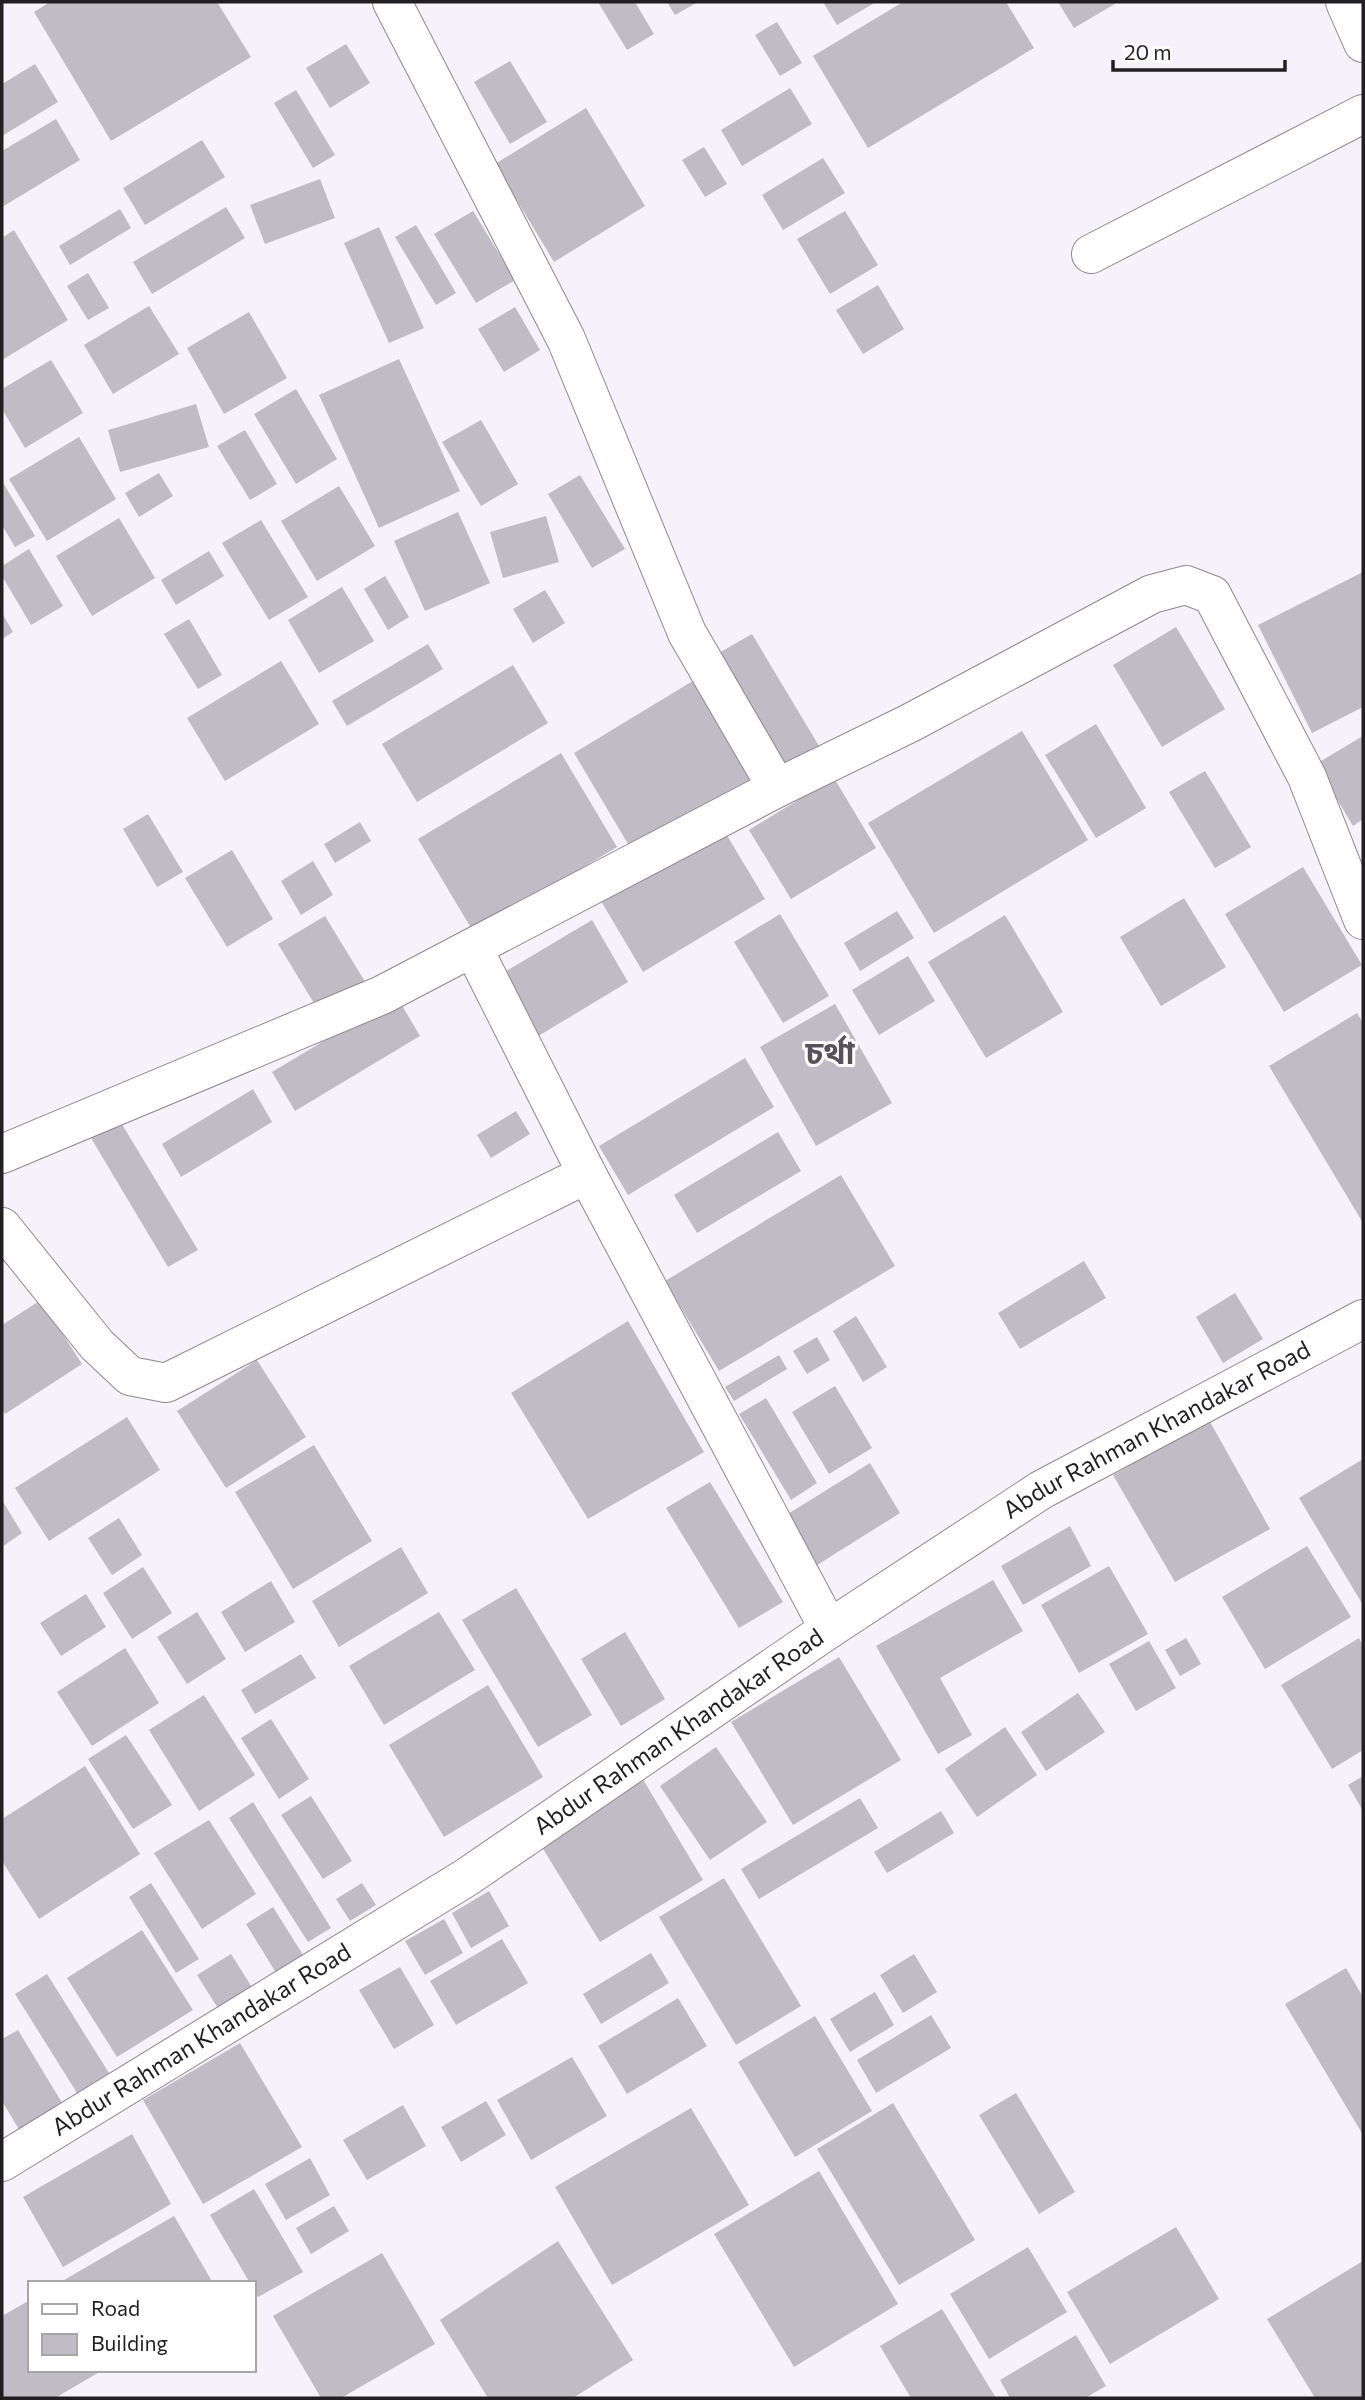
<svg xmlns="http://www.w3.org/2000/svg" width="1365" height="2400" viewBox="0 0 1365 2400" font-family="Commissioner,'Noto Sans Bengali',sans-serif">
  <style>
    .building { fill: #c0bcc5 }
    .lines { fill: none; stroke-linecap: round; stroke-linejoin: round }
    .street-casing { stroke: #8c8890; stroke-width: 40 }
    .street { stroke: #fff; stroke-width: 38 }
    .labels { text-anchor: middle; stroke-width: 6; stroke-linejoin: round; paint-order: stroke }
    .street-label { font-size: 24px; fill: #211f22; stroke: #fff }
    .district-label { font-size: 32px; font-weight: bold; fill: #555259; stroke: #fff }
  </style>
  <rect width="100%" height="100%" fill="#f6f2fb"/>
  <!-- building -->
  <g class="building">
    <polygon points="50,2 217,2 251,57 111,141 34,12"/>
    <polygon points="598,2 635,2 654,34 627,50"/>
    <polygon points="667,2 698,2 675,15"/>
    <polygon points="823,2 876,2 837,25"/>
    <polygon points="903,2 1006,2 1034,48 868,148 813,56"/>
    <polygon points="1058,2 1118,2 1074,28"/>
    <polygon points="777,22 802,63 780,76 755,35"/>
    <polygon points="346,44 370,83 330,108 306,68"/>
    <polygon points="510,61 547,122 510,144 474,82"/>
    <polygon points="35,64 58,102 2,136 2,84"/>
    <polygon points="790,88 812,124 742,166 721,130"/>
    <polygon points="296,90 335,155 313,168 274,103"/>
    <polygon points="586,108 645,206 554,262 495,164"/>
    <polygon points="56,119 80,160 2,207 2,151"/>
    <polygon points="202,140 225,177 145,225 123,188"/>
    <polygon points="704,147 727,184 705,197 682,160"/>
    <polygon points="823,158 845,193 783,230 762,195"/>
    <polygon points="320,179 335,218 265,244 250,205"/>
    <polygon points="226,207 245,238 152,294 133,262"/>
    <polygon points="120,209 131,228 70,265 59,246"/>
    <polygon points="473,211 515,280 476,303 434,234"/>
    <polygon points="845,211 878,265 830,294 797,239"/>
    <polygon points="416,225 456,293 436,305 395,237"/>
    <polygon points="379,227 424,328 389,343 344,243"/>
    <polygon points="14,230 68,320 2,360 2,238"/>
    <polygon points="88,273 109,308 88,320 67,286"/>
    <polygon points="878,285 904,329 863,354 836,310"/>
    <polygon points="149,306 179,354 113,394 84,345"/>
    <polygon points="515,307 540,350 504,372 478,329"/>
    <polygon points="249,312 287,378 224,414 187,348"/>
    <polygon points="399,359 460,491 379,528 319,395"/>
    <polygon points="51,360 83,413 25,448 2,409 2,389"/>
    <polygon points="296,389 337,459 296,484 254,414"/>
    <polygon points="196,404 209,447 120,472 108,430"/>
    <polygon points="481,420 518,484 481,506 442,442"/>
    <polygon points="245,430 277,484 250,500 217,446"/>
    <polygon points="79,437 116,499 47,541 9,479"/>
    <polygon points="159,473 173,496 139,517 125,493"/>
    <polygon points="580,475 625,549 592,568 548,494"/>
    <polygon points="2,481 35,536 15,547 2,525"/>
    <polygon points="339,486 375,546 317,581 281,521"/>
    <polygon points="458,512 490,583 425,611 394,541"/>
    <polygon points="546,516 559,562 503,578 490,532"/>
    <polygon points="119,518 155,578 92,616 56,556"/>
    <polygon points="261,520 308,597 269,620 222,543"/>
    <polygon points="29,549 63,606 31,625 2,576 2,566"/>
    <polygon points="209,551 224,576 176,605 161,580"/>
    <polygon points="1363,572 1363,707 1312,733 1258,625"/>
    <polygon points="385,576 409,617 388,630 364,589"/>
    <polygon points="342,587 374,641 319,673 288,620"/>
    <polygon points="545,590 565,623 533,643 513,609"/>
    <polygon points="2,613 13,632 2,639"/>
    <polygon points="189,619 222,675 198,689 164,634"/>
    <polygon points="1176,627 1225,709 1162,747 1113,665"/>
    <polygon points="752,634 825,756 784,780 710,658"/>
    <polygon points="428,644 443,669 347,726 332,701"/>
    <polygon points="281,661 319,724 225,781 187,718"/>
    <polygon points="513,665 548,723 417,802 382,744"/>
    <polygon points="701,676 762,777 634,854 574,753"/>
    <polygon points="1096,724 1146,808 1096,838 1045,755"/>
    <polygon points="1022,731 1088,840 934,933 868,823"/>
    <polygon points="1363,736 1363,819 1353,826 1316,764"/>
    <polygon points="561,753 617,847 474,933 418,839"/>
    <polygon points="1205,771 1251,847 1215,868 1169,792"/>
    <polygon points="834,778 876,848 791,899 749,830"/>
    <polygon points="148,814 183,872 157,887 123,829"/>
    <polygon points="360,822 371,841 335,863 324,844"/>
    <polygon points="722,827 765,899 643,972 601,901"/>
    <polygon points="232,850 273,919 227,947 185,878"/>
    <polygon points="313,861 333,895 301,915 281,881"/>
    <polygon points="1303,867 1362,965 1284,1012 1225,914"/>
    <polygon points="1184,898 1226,967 1161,1006 1120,937"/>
    <polygon points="897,911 914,938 860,971 844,943"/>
    <polygon points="780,914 829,996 783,1023 734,942"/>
    <polygon points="1005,915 1063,1012 986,1058 928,962"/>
    <polygon points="325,916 367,985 320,1013 278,944"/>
    <polygon points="592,920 628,982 535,1038 498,976"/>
    <polygon points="908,956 935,1001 879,1035 852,990"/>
    <polygon points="397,997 420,1036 295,1111 272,1072"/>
    <polygon points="835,1004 892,1103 816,1146 760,1047"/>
    <polygon points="1357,1013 1363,1023 1363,1223 1269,1066"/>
    <polygon points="745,1058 774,1107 628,1195 599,1146"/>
    <polygon points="253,1089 272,1122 181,1177 162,1144"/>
    <polygon points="516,1111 530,1134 491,1158 477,1135"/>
    <polygon points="120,1121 198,1250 168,1267 91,1138"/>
    <polygon points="778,1132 801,1171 697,1233 674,1195"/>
    <polygon points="841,1175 895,1266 719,1371 665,1281"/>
    <polygon points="1084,1261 1106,1298 1020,1349 998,1313"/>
    <polygon points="1235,1293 1263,1339 1223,1363 1196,1317"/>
    <polygon points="41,1300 82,1364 5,1414 2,1409 2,1325"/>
    <polygon points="856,1316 887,1367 863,1382 833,1331"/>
    <polygon points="628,1321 704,1452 588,1519 511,1393"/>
    <polygon points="817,1337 830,1360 807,1374 793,1351"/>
    <polygon points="779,1355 787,1369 734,1401 725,1387"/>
    <polygon points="257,1360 306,1437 226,1488 177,1411"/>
    <polygon points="835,1386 872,1448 829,1474 792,1412"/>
    <polygon points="766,1398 817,1483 791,1500 739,1414"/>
    <polygon points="127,1417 160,1470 49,1541 15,1488"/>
    <polygon points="1209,1420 1270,1529 1175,1582 1113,1475"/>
    <polygon points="314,1445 372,1541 293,1589 235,1492"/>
    <polygon points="1363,1459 1363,1605 1299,1498"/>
    <polygon points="870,1463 900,1513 814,1567 783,1517"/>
    <polygon points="710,1482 783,1602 739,1628 666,1508"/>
    <polygon points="2,1500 22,1533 2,1547"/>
    <polygon points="119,1518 142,1555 112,1575 88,1538"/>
    <polygon points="1070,1526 1091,1566 1023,1605 1001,1566"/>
    <polygon points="1307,1546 1351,1617 1265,1669 1222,1597"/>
    <polygon points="401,1547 428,1593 339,1647 312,1601"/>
    <polygon points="1109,1566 1148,1634 1079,1673 1041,1605"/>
    <polygon points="143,1567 172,1613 132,1639 103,1593"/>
    <polygon points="993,1580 1023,1631 940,1678 972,1735 938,1754 876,1646"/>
    <polygon points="271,1581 295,1622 245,1652 221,1612"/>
    <polygon points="516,1588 592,1715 538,1747 462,1620"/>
    <polygon points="86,1594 106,1627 61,1656 40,1623"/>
    <polygon points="197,1612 226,1659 187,1684 157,1637"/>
    <polygon points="439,1612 475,1670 384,1725 349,1666"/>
    <polygon points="625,1632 665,1699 621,1726 581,1659"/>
    <polygon points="1186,1638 1201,1664 1180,1676 1165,1650"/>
    <polygon points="1359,1638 1363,1646 1363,1750 1332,1769 1281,1685"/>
    <polygon points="1149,1641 1176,1688 1136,1711 1109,1664"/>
    <polygon points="125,1648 159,1703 92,1746 57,1692"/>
    <polygon points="301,1654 316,1678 255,1714 241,1690"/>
    <polygon points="839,1657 901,1760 793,1825 731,1722"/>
    <polygon points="488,1685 543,1777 444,1837 389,1745"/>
    <polygon points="1078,1693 1105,1732 1046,1771 1021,1732"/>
    <polygon points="204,1695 255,1775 199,1811 149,1730"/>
    <polygon points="271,1719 309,1779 279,1799 241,1738"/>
    <polygon points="1005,1727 1037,1775 977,1817 945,1769"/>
    <polygon points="126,1735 172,1805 133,1829 88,1759"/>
    <polygon points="716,1747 767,1822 710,1860 660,1786"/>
    <polygon points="85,1766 140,1854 39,1919 2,1861 2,1819"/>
    <polygon points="638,1771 703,1880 600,1942 534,1834"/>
    <polygon points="1363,1776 1363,1811 1348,1785"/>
    <polygon points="311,1796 352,1861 323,1879 281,1815"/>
    <polygon points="860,1798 878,1828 759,1899 741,1869"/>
    <polygon points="253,1802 331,1928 308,1942 229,1818"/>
    <polygon points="941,1811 954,1833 887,1873 874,1852"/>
    <polygon points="209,1820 256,1894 202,1929 154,1853"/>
    <polygon points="724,1878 801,2006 736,2045 659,1917"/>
    <polygon points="151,1883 199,1959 176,1973 129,1897"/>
    <polygon points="362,1883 376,1905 350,1921 336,1899"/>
    <polygon points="489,1891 509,1926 471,1948 452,1913"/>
    <polygon points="273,1907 305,1958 278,1976 246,1924"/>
    <polygon points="444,1919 463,1953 425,1975 405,1941"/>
    <polygon points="142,1930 193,2010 117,2057 67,1978"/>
    <polygon points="502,1939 528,1983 456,2025 430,1981"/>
    <polygon points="651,1953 669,1983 601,2024 583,1994"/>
    <polygon points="231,1954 255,1992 221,2013 197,1975"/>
    <polygon points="914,1954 937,1992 903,2013 880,1975"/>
    <polygon points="400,1967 434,2025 394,2049 359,1990"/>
    <polygon points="1346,1968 1363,1997 1363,2135 1285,2004"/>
    <polygon points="47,1974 109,2073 77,2093 15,1994"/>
    <polygon points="875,1992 894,2025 850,2052 830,2019"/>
    <polygon points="678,1998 707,2046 627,2094 598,2046"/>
    <polygon points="931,2015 951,2048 876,2093 857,2060"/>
    <polygon points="815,2016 872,2111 795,2157 738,2062"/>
    <polygon points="18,2030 67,2111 23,2136 2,2101 2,2039"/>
    <polygon points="240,2043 302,2147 203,2204 143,2100"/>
    <polygon points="572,2057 607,2116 531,2160 497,2100"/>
    <polygon points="1016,2093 1075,2192 1039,2214 979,2115"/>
    <polygon points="486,2101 506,2135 461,2162 441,2127"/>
    <polygon points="893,2103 975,2240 899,2285 817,2149"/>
    <polygon points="403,2105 426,2146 367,2180 343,2140"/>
    <polygon points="691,2108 749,2205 612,2285 555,2187"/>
    <polygon points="132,2134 171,2204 63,2267 23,2197"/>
    <polygon points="310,2158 330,2195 286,2220 265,2184"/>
    <polygon points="819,2171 898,2304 794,2367 714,2234"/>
    <polygon points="254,2189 303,2272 258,2297 254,2289 254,2283 250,2283 210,2215"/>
    <polygon points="334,2206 349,2231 311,2254 296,2228"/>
    <polygon points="174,2216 213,2283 59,2283"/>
    <polygon points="1176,2227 1219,2299 1110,2364 1067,2292"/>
    <polygon points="558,2241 633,2360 573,2398 488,2398 440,2320"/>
    <polygon points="1028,2247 1067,2312 989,2359 950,2294"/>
    <polygon points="382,2253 435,2344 341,2398 321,2398 273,2316"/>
    <polygon points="1363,2261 1363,2398 1315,2398 1267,2319"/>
    <polygon points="30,2300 30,2370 103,2370 55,2398 2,2398 2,2316"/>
    <polygon points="942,2309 996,2398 911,2398 880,2346"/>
    <polygon points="1076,2335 1106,2386 1085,2398 1010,2398 1000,2380"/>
  </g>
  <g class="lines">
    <!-- street casing -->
    <g class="street-casing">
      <g id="street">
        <polyline points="392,2 566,339 687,633 777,788 910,723 1152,594 1186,585 1212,595 1307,777 1363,920"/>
        <polyline points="1345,2 1363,43"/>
        <polyline points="1091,254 1363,114"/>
        <polyline points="473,948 587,1174 829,1629"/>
        <polyline points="2,1154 382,995 777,788"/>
        <polyline points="2,1227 97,1345 130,1376 166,1383 587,1174"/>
        <path id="s1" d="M2,2162L467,1877L829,1629L1041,1490L1363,1319"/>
      </g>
    </g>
    <!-- street -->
    <use href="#street" class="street"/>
  </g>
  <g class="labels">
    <!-- street labels -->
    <g class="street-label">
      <text dy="8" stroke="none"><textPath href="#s1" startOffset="1368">Abdur Rahman Khandakar Road</textPath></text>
      <text dy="8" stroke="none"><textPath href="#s1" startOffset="802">Abdur Rahman Khandakar Road</textPath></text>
      <text dy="8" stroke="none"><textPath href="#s1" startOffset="234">Abdur Rahman Khandakar Road</textPath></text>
    </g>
    <!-- district labels -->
    <g class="district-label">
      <text x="830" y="1064">চর্থা</text>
    </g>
  </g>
  <!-- border -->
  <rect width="1365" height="2400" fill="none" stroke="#211f22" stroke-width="7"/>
  <!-- legend -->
  <rect x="28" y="2281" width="228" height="91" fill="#ffffff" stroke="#a6a5a7" stroke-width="2"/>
  <rect x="42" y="2304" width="35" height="10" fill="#ffffff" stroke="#a6a5a7" stroke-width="2"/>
  <text x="91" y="2316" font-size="21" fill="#211f22">Road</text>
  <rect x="42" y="2334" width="35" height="21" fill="#c0bcc5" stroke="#a6a5a7" stroke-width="2"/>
  <text x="91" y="2351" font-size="21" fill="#211f22">Building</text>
  <!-- scale -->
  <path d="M1113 60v10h172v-10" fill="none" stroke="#211f22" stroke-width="3.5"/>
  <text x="1124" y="60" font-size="21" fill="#211f22" stroke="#ffffff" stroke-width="5" paint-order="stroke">20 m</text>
</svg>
